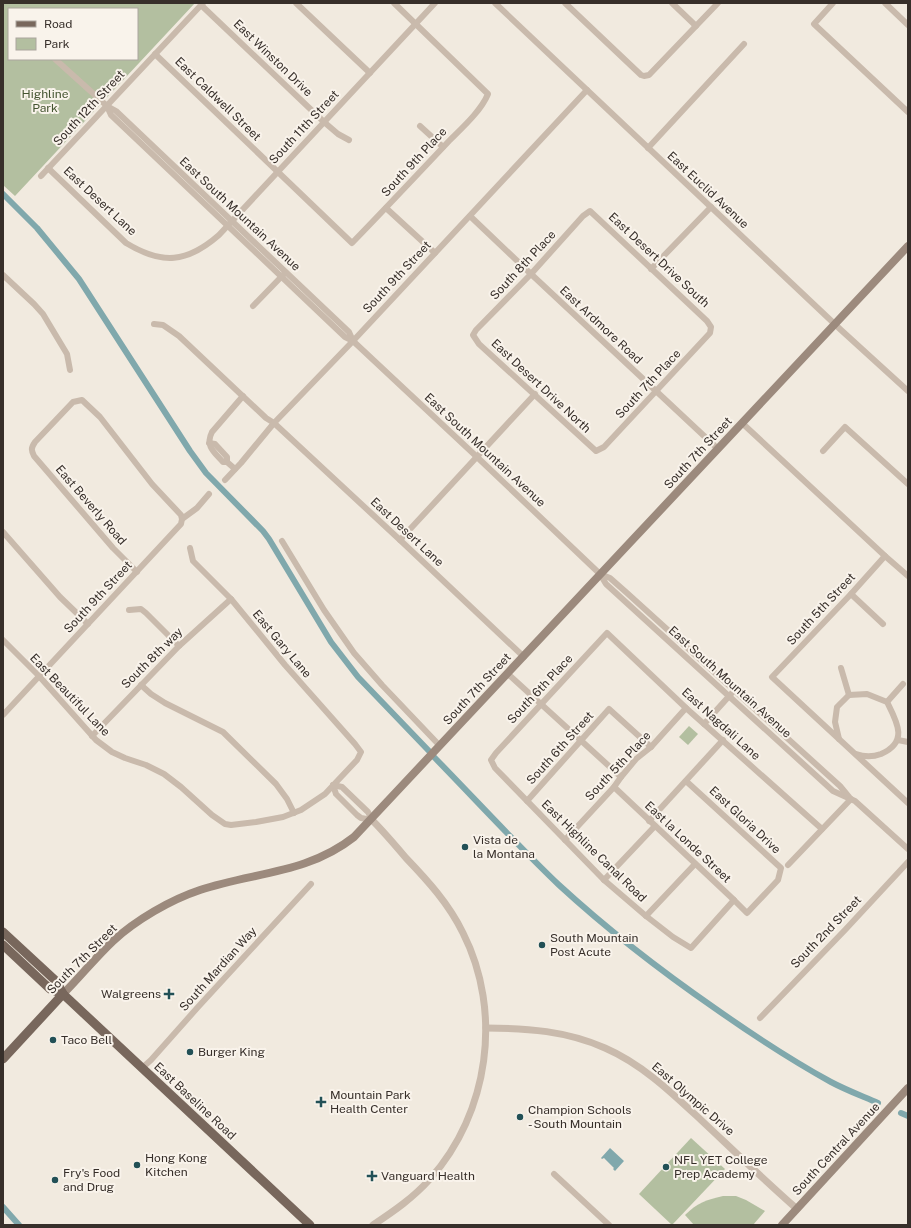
<svg xmlns="http://www.w3.org/2000/svg" width="911" height="1228" viewBox="0 0 911 1228" font-family="'Public Sans',sans-serif">
  <style>
    .green { fill: #b3bfa0; fill-rule: evenodd }
    .water { fill: #80a8ac }
    .lines { fill: none; stroke-linecap: round; stroke-linejoin: round }
    .canal { stroke: #80a8ac; stroke-width: 6 }
    .minor { stroke: #c9baac; stroke-width: 6 }
    .tertiary { stroke: #c9baac; stroke-width: 7 }
    .secondary { stroke: #9c8a7d; stroke-width: 8 }
    .primary { stroke: #78675c; stroke-width: 9 }
    .poi-dot { fill: #225056; stroke: #f9f3eb; stroke-width: 1.5 }
    .labels { text-anchor: middle; stroke-width: 4; stroke-linejoin: round; paint-order: stroke }
    .street-label { font-size: 12px; fill: #372f2a; stroke: #f9f3eb }
    .park-label { font-size: 12px; fill: #445430; stroke: #f9f3eb }
    .poi-label { font-size: 12px; fill: #372f2a; stroke: #f9f3eb; text-anchor: start }
  </style>
  <rect width="100%" height="100%" fill="#f1eadf"/>
  <!-- green -->
  <g class="green">
    <path d="M3,3H195L15,196L3,185ZM9,9H137V59H9Z"/>
    <polygon points="689,726 698,734 688,745 679,737"/>
    <polygon points="691,1138 725,1169 672,1225 639,1194"/>
    <path d="M723,1196H736L746,1200L765,1211L753,1225H694L685,1215C697,1203 706,1200 723,1196Z"/>
  </g>
  <!-- water -->
  <polygon class="water" points="610,1148 624,1161 615,1171 613,1169 614,1168 604,1158 602,1159 601,1158"/>
  <g class="lines">
    <!-- canal -->
    <g class="canal">
      <polyline points="3,194 37,228 79,279 190,451 206,473 263,531 269,539 331,642 358,677 429,751"/>
      <path d="M434,757C476,800 516,844 559,885C608,930 661,971 716,1009C753,1035 791,1060 831,1082C846,1090 862,1096 878,1103"/>
      <polyline points="901,1113 908,1116"/>
      <polyline points="3,1207 19,1225"/>
    </g>
    <!-- minor -->
    <g class="minor">
      <polyline points="296,3 370,73"/>
      <polyline points="495,3 841,330 908,391"/>
      <polyline points="565,3 641,75 644,76 649,75 718,3"/>
      <polyline points="672,3 696,26"/>
      <polyline points="833,3 814,24 908,112"/>
      <polyline points="885,3 908,25"/>
      <polyline points="201,5 324,122 338,134 349,140"/>
      <path d="M155,54L352,243C385,209 417,175 449,141C462,128 481,111 488,94L394,3"/>
      <polyline points="55,59 107,106 116,111 349,332 353,341"/>
      <polyline points="107,106 111,115 345,337 353,341 477,457 600,574 606,584 833,791 855,801 908,849"/>
      <polyline points="420,126 443,147"/>
      <polyline points="648,148 744,44"/>
      <path d="M48,168L126,243C162,265 187,263 219,235L435,3"/>
      <polyline points="41,176 203,3"/>
      <polyline points="386,208 435,253"/>
      <polygon points="590,211 707,321 711,327 710,333 604,447 596,451 479,344 473,335 476,330 531,274 583,216"/>
      <polyline points="470,216 531,274 718,449"/>
      <polyline points="651,269 711,207"/>
      <polyline points="3,275 34,304 43,314 67,354 70,370"/>
      <polyline points="253,306 284,274"/>
      <polyline points="154,324 163,325 179,336 266,418 274,423 400,540 524,657"/>
      <polyline points="742,423 885,556 908,576"/>
      <polyline points="209,443 215,444 227,457 227,462"/>
      <polyline points="823,451 845,427 908,484"/>
      <path d="M235,469L227,462H223C214,452 205,446 212,432L243,396"/>
      <polyline points="225,480 241,463 274,423 353,341 587,90"/>
      <polyline points="3,532 60,597 88,624"/>
      <polyline points="400,540 535,394"/>
      <polyline points="282,541 324,610 354,653 382,685 440,746"/>
      <polyline points="885,556 851,594 772,677 908,803"/>
      <path d="M137,572L113,548L34,456C31,450 31,448 35,442L73,402L82,400L100,417L152,484L181,515L182,519"/>
      <polyline points="600,574 610,578 627,593 840,786 849,797"/>
      <polyline points="851,594 883,624"/>
      <polyline points="129,610 141,609 146,613 179,646"/>
      <polyline points="3,640 39,676 96,740 112,752 125,758 146,765 164,774 181,787 212,815 225,824 231,825 256,822 283,817 301,810 325,794 357,760 361,752 355,744 285,665 231,599 193,561 190,548"/>
      <polyline points="841,668 849,695"/>
      <polyline points="508,674 621,777"/>
      <polyline points="141,685 151,694 165,703 223,732 276,784 287,799 294,813"/>
      <polyline points="887,702 903,684"/>
      <polyline points="3,715 181,524 182,519 197,508 209,494"/>
      <polyline points="704,724 731,694"/>
      <polyline points="92,736 179,646 231,599"/>
      <path d="M839,739L835,722L837,707L849,695L867,694L887,702C897,722 909,742 881,754C873,757 864,757 856,754"/>
      <polyline points="898,740 908,742"/>
      <polyline points="333,785 336,794 357,815 361,818 372,820"/>
      <polyline points="333,785 342,787 368,812 372,820"/>
      <polyline points="614,787 734,900 747,913 778,880 781,868 686,781"/>
      <polyline points="527,801 609,709 651,747"/>
      <polyline points="649,821 723,740"/>
      <polyline points="565,840 614,787 621,777 636,759 651,747 686,708"/>
      <polyline points="788,865 851,799"/>
      <polyline points="604,880 655,826"/>
      <polyline points="734,900 691,948 673,937 646,916 604,880 495,768 491,760 496,753 607,633 686,708 822,829"/>
      <polyline points="646,916 695,864"/>
      <polyline points="760,1018 845,930 908,862"/>
      <polyline points="142,1068 151,1060 198,1007 311,884"/>
      <polyline points="554,1174 609,1225"/>
    </g>
    <!-- tertiary -->
    <g class="tertiary">
      <path d="M372,820C384,832 395,845 406,858C428,881 449,904 463,933C503,1012 489,1113 430,1179C413,1198 394,1211 373,1225"/>
      <path d="M486,1028C527,1028 567,1031 605,1048C642,1064 672,1093 701,1120C733,1150 764,1180 797,1209"/>
    </g>
    <!-- secondary -->
    <g class="secondary">
      <path d="M63,994C80,977 95,958 113,941C136,920 170,900 200,890C254,872 307,874 354,837L908,246"/>
      <polyline points="782,1225 908,1088"/>
    </g>
    <!-- primary -->
    <g class="primary">
      <polyline points="3,932 56,981 63,994 310,1225"/>
      <polyline points="3,945 50,989 63,994"/>
      <polyline points="3,1059 63,994"/>
    </g>
  </g>
  <!-- markers -->
  <g class="poi-dot">
    <circle cx="465" cy="847" r="4"/>
    <circle cx="542" cy="945" r="4"/>
    <path d="M167 988h4v4h4v4h-4v4h-4v-4h-4v-4h4z"/>
    <circle cx="53" cy="1040" r="4"/>
    <circle cx="190" cy="1052" r="4"/>
    <path d="M319 1096h4v4h4v4h-4v4h-4v-4h-4v-4h4z"/>
    <circle cx="520" cy="1117" r="4"/>
    <circle cx="137" cy="1165" r="4"/>
    <circle cx="666" cy="1167" r="4"/>
    <path d="M370 1170h4v4h4v4h-4v4h-4v-4h-4v-4h4z"/>
    <circle cx="55" cy="1180" r="4"/>
  </g>
  <g class="labels">
    <!-- street labels -->
    <g class="street-label">
      <text transform="translate(273 58) rotate(44)" y="4">East Winston Drive</text>
      <text transform="translate(218 99) rotate(44)" y="4">East Caldwell Street</text>
      <text transform="translate(89 108) rotate(-47)" y="4">South 12th Street</text>
      <text transform="translate(304 127) rotate(-47)" y="4">South 11th Street</text>
      <text transform="translate(414 162) rotate(-47)" y="4">South 9th Place</text>
      <text transform="translate(708 190) rotate(43)" y="4">East Euclid Avenue</text>
      <text transform="translate(100 201) rotate(43)" y="4">East Desert Lane</text>
      <text transform="translate(240 214) rotate(43)" y="4">East South Mountain Avenue</text>
      <text transform="translate(659 260) rotate(43)" y="4">East Desert Drive South</text>
      <text transform="translate(523 265) rotate(-47)" y="4">South 8th Place</text>
      <text transform="translate(397 277) rotate(-47)" y="4">South 9th Street</text>
      <text transform="translate(601 325) rotate(43)" y="4">East Ardmore Road</text>
      <text transform="translate(648 384) rotate(-47)" y="4">South 7th Place</text>
      <text transform="translate(541 386) rotate(43)" y="4">East Desert Drive North</text>
      <text transform="translate(485 450) rotate(43)" y="4">East South Mountain Avenue</text>
      <text transform="translate(698 453) rotate(-47)" y="4">South 7th Street</text>
      <text transform="translate(91 505) rotate(49)" y="4">East Beverly Road</text>
      <text transform="translate(407 532) rotate(43)" y="4">East Desert Lane</text>
      <text transform="translate(98 597) rotate(-47)" y="4">South 9th Street</text>
      <text transform="translate(821 609) rotate(-47)" y="4">South 5th Street</text>
      <text transform="translate(282 644) rotate(50)" y="4">East Gary Lane</text>
      <text transform="translate(152 658) rotate(-45)" y="4">South 8th way</text>
      <text transform="translate(730 682) rotate(42)" y="4">East South Mountain Avenue</text>
      <text transform="translate(477 689) rotate(-47)" y="4">South 7th Street</text>
      <text transform="translate(540 689) rotate(-47)" y="4">South 6th Place</text>
      <text transform="translate(70 695) rotate(46)" y="4">East Beautiful Lane</text>
      <text transform="translate(721 724) rotate(42)" y="4">East Nagdali Lane</text>
      <text transform="translate(560 748) rotate(-48)" y="4">South 6th Street</text>
      <text transform="translate(618 766) rotate(-47)" y="4">South 5th Place</text>
      <text transform="translate(745 820) rotate(43)" y="4">East Gloria Drive</text>
      <text transform="translate(688 842) rotate(43)" y="4">East la Londe Street</text>
      <text transform="translate(594 851) rotate(44)" y="4">East Highline Canal Road</text>
      <text transform="translate(826 932) rotate(-46)" y="4">South 2nd Street</text>
      <text transform="translate(82 959) rotate(-45)" y="4">South 7th Street</text>
      <text transform="translate(218 969) rotate(-48)" y="4">South Mardian Way</text>
      <text transform="translate(693 1099) rotate(41)" y="4">East Olympic Drive</text>
      <text transform="translate(195 1101) rotate(43)" y="4">East Baseline Road</text>
      <text transform="translate(836 1149) rotate(-47)" y="4">South Central Avenue</text>
    </g>
    <!-- park labels -->
    <g class="park-label">
      <text x="45" y="98">Highline<tspan x="45" dy="14">Park</tspan></text>
    </g>
    <!-- poi labels -->
    <g class="poi-label">
      <text x="473" y="844">Vista de<tspan x="473" dy="14">la Montana</tspan></text>
      <text x="550" y="942">South Mountain<tspan x="550" dy="14">Post Acute</tspan></text>
      <text x="161" y="998" text-anchor="end">Walgreens</text>
      <text x="61" y="1044">Taco Bell</text>
      <text x="198" y="1056">Burger King</text>
      <text x="330" y="1099">Mountain Park<tspan x="330" dy="14">Health Center</tspan></text>
      <text x="528" y="1114">Champion Schools<tspan x="528" dy="14">- South Mountain</tspan></text>
      <text x="145" y="1162">Hong Kong<tspan x="145" dy="14">Kitchen</tspan></text>
      <text x="674" y="1164">NFL YET College<tspan x="674" dy="14">Prep Academy</tspan></text>
      <text x="63" y="1177">Fry's Food<tspan x="63" dy="14">and Drug</tspan></text>
      <text x="381" y="1180">Vanguard Health</text>
    </g>
  </g>
  <!-- border -->
  <rect width="911" height="1228" fill="none" stroke="#372f2a" stroke-width="8"/>
  <!-- legend -->
  <rect x="8" y="8" width="130" height="52" fill="#f9f3eb" stroke="#aba59e"/>
  <rect x="16" y="21" width="20" height="6" fill="#78675c" stroke="#aba59e"/>
  <text x="44" y="28" font-size="12" fill="#372f2a">Road</text>
  <rect x="16" y="38" width="20" height="12" fill="#b3bfa0" stroke="#aba59e"/>
  <text x="44" y="48" font-size="12" fill="#372f2a">Park</text>
</svg>
